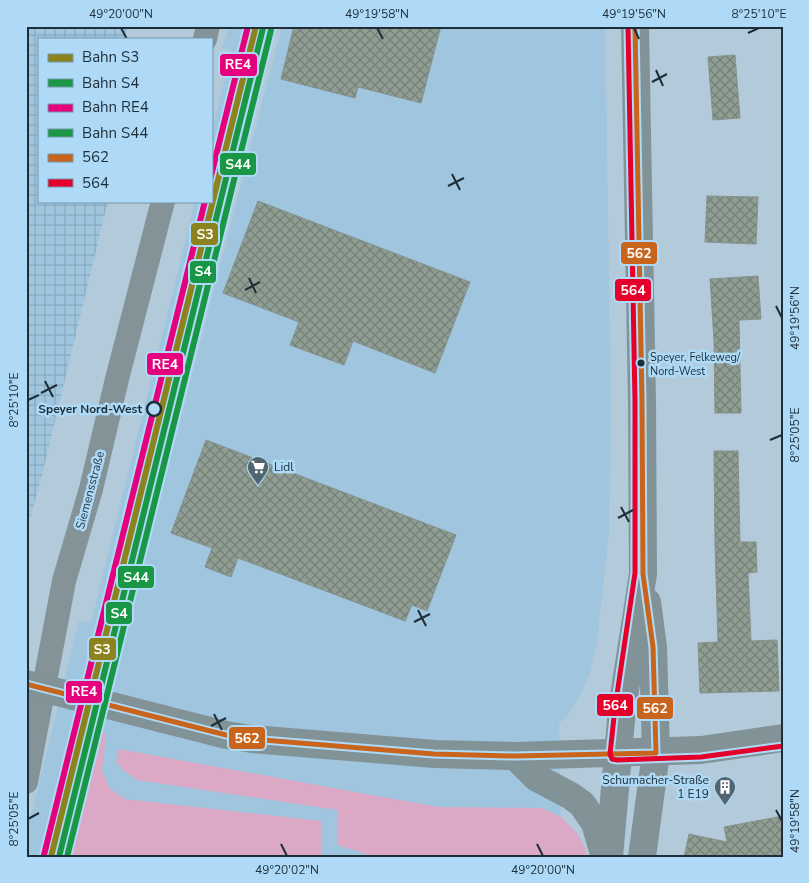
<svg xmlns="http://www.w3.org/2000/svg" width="809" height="883" viewBox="0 0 809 883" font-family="'Nunito Sans',sans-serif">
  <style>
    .built { fill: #9fc6de }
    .industrial { fill: url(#industrial-grid) }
    .grass { fill: #dba8c5 }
    .building { fill: url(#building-cross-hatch); stroke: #859290 }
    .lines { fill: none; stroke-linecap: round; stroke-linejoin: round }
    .street { stroke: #849398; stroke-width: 24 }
    .secondary { stroke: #829398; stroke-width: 28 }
    .secondary-bridge { stroke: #829398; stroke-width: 28 }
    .bus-1-casing { stroke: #aedaf7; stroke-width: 9 }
    .bus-2-casing { stroke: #aedaf7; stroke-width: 9 }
    .bus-1 { stroke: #c9641c; stroke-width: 5 }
    .bus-2 { stroke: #e4002b; stroke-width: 5 }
    .rail-1-casing { stroke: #aedaf7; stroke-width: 10 }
    .rail-2-casing { stroke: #aedaf7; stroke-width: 10 }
    .rail-3-casing { stroke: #aedaf7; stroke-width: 10 }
    .rail-4-casing { stroke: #aedaf7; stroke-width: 10 }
    .rail-1 { stroke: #8c831e; stroke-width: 6 }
    .rail-2 { stroke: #1a9746; stroke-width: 6 }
    .rail-3 { stroke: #e5007d; stroke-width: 6 }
    .rail-4 { stroke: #1a9746; stroke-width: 6 }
    .ticks { fill: none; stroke: #1d2e39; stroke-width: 2 }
    .bus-dot { fill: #1d2e39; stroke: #aedaf7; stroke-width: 2 }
    .stop-dot { fill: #aedaf7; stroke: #1d2e39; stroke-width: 2.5 }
    .labels { text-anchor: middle; stroke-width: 5; stroke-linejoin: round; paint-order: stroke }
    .bus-label { font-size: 11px; fill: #1d2e39; stroke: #aedaf7; text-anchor: start }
    .stop-label { font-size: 12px; font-weight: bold; fill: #1d2e39; stroke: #aedaf7; text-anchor: end }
    .poi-label { font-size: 12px; fill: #1d2e39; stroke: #aedaf7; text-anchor: start }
    .street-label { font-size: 12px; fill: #1d2e39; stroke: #aedaf7 }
    .line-badge { stroke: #aedaf7; stroke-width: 2 }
    .badge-label { font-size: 14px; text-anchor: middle; font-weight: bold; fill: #fff }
    .neatline { fill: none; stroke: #1d2e39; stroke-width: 2 }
    .ticks-label { font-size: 12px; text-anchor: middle; fill: #1d2e39 }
  </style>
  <defs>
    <pattern id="industrial-grid" width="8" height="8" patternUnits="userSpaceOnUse" patternTransform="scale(1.25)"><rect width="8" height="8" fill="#9fc6de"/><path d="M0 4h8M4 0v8" fill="none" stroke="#88aabf"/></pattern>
    <pattern id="building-cross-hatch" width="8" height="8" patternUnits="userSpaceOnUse" patternTransform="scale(1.25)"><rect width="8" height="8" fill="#8f9d92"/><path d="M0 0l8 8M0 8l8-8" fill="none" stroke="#748078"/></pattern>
  </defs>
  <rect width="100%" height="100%" fill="#b2cad9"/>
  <!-- built -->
  <polygon class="built" points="229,26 269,26 261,62 255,61 116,627 126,630 282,26 605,26 611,411 609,532 597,642 590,673 581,694 570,712 559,724 561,817 576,832 585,848 587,857 26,857 26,836 79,621 91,623 195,201 211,201 211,134 232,51 222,48"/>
  <!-- industrial -->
  <polygon class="industrial" points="26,26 127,26 124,39 39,39 39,201 108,201 42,475 26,533"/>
  <!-- grass -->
  <g class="grass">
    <polygon points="99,731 106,733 102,771 110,789 125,799 321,821 322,857 66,857"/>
    <polygon points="119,749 438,807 542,808 561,817 576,832 585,848 587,857 375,857 338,845 338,810 137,780 123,770 116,762"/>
  </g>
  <!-- building -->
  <g class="building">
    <polygon points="294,26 441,26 421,103 358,87 355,98 281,79"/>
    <polygon points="735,55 740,118 713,120 708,57"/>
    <polygon points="707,196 758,197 756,244 705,242"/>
    <polygon points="258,201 470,282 435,373 353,341 344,365 290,345 299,322 223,293"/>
    <polygon points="758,276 761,319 739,320 741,413 715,413 714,340 710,279"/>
    <polygon points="206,440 456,535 427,611 412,605 405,621 238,558 231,577 205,567 212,548 171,533"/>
    <polygon points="714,451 738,451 740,542 756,542 757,572 748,573 751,641 777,640 779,691 700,693 698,643 718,642 715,543"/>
    <polygon points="783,816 783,857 684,857 689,834 727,842 724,827"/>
  </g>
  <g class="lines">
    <!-- street -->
    <g class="street">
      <polyline points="205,39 208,26"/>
      <polyline points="26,782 64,581 91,489 117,379 163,201"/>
    </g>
    <!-- secondary -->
    <g class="secondary">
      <polyline points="163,719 226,735 252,739 434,754 515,756 701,750 783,738"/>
      <polyline points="515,756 537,778 571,796 582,804 595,823 604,854"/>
      <polyline points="609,857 622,709 643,574 642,401 635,26"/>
      <polyline points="642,857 656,753 653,647 647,602"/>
    </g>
    <!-- secondary-bridge -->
    <polyline class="secondary-bridge" points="26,684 163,719"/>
    <!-- bus-1 casing -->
    <g class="bus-1-casing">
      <polyline id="bus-1" points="26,684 226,735 252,739 434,754 515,756 656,753 653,647 643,574 642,401 635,26"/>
    </g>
    <!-- bus-2 casing -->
    <g class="bus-2-casing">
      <polyline id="bus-2" points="628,26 635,401 635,573 615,708 610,754 612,759 617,760 701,757 783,746"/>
    </g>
    <!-- bus-1 -->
    <use href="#bus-1" class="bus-1"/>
    <!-- bus-2 -->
    <use href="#bus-2" class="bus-2"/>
    <!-- rail-1 casing -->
    <g class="rail-1-casing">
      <polyline id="rail-1" points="51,857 256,26"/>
    </g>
    <!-- rail-2 casing -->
    <g class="rail-2-casing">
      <polyline id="rail-2" points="59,857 263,28"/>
    </g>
    <!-- rail-3 casing -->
    <g class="rail-3-casing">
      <g id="rail-3">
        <polyline points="211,176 248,26"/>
        <polyline points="44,855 205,201"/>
      </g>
    </g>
    <!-- rail-4 casing -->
    <g class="rail-4-casing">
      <polyline id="rail-4" points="67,857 271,30"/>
    </g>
    <!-- rail-1 -->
    <use href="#rail-1" class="rail-1"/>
    <!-- rail-2 -->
    <use href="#rail-2" class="rail-2"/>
    <!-- rail-3 -->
    <use href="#rail-3" class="rail-3"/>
    <!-- rail-4 -->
    <use href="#rail-4" class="rail-4"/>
  </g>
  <!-- ticks -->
  <path class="ticks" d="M121,28L127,39M377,28L383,39M634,28L639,39M748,33L759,28M656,70L663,86M652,82L667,74M452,174L460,190M448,186L464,178M249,278L256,293M245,290L260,282M776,306L782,318M45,381L53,397M41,393L57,385M28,400L39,395M770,440L782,435M621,507L629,522M618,518L633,510M418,610L426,626M414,622L430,614M214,714L222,730M211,726L226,718M776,810L782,821M28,819L39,813M281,844L287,856M537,844L543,856"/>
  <!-- icons -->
  <defs>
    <g id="supermarket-pin" transform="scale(1.125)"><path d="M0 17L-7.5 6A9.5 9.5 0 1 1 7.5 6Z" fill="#516571" stroke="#aedaf7"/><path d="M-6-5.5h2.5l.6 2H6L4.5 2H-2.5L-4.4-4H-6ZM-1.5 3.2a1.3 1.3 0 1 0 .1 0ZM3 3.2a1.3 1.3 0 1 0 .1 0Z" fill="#fff"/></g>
    <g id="building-pin" transform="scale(1.125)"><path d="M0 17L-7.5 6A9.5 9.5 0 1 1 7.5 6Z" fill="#516571" stroke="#aedaf7"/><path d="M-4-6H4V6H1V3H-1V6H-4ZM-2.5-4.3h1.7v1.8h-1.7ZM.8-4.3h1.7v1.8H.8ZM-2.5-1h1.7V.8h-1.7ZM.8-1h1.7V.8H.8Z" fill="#fff"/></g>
  </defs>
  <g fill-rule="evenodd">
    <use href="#supermarket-pin" x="258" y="467"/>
    <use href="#building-pin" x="725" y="787"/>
  </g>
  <!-- markers -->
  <circle class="bus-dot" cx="641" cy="363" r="4.5"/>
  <circle class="stop-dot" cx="154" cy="409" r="7"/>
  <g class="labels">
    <!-- bus labels -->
    <g class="bus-label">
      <text x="650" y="361">Speyer, Felkeweg/<tspan x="650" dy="14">Nord-West</tspan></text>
    </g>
    <!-- stop labels -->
    <g class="stop-label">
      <text x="142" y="413">Speyer Nord-West</text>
    </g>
    <!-- poi labels -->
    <g class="poi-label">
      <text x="274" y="471">Lidl</text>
      <text x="709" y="784" text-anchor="end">Schumacher-Straße<tspan x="709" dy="14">1 E19</tspan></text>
    </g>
    <!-- street labels -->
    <g class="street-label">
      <text transform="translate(90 490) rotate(-75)" y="4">Siemensstraße</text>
    </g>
  </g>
  <g class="line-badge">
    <rect x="219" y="53" width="39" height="24" rx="5" fill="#e5007d"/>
    <rect x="219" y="152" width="38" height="24" rx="5" fill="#1a9746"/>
    <rect x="190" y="222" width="29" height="24" rx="5" fill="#8c831e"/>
    <rect x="620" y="241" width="38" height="24" rx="5" fill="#c9641c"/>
    <rect x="189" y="260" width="28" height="24" rx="5" fill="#1a9746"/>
    <rect x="614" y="278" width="38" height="24" rx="5" fill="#e4002b"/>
    <rect x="146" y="352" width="38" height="24" rx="5" fill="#e5007d"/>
    <rect x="117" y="565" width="38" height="24" rx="5" fill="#1a9746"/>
    <rect x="105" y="601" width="28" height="24" rx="5" fill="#1a9746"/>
    <rect x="88" y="637" width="29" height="24" rx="5" fill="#8c831e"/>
    <rect x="65" y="680" width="38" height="24" rx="5" fill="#e5007d"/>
    <rect x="596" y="693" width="38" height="24" rx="5" fill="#e4002b"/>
    <rect x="636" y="696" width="38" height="24" rx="5" fill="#c9641c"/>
    <rect x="228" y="726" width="38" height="24" rx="5" fill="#c9641c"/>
  </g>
  <g class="badge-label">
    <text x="238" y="69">RE4</text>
    <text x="238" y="169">S44</text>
    <text x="205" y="239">S3</text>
    <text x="639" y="258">562</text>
    <text x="203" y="276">S4</text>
    <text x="633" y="295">564</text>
    <text x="165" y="369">RE4</text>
    <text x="136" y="582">S44</text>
    <text x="119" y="618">S4</text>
    <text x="102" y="654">S3</text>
    <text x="84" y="696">RE4</text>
    <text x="615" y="710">564</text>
    <text x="655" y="713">562</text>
    <text x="247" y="743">562</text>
  </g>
  <!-- border -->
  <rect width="809" height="883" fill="none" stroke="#aedaf7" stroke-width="55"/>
  <!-- legend -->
  <rect x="38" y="38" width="175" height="165" fill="#aedaf7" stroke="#7495ab"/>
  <rect x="48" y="54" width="25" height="8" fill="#8c831e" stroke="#7495ab"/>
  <text x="82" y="62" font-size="15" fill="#1d2e39">Bahn S3</text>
  <rect x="48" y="79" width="25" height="8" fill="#1a9746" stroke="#7495ab"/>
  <text x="82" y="88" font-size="15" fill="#1d2e39">Bahn S4</text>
  <rect x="48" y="104" width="25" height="8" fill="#e5007d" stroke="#7495ab"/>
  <text x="82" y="112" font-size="15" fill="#1d2e39">Bahn RE4</text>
  <rect x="48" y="129" width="25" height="8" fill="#1a9746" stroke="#7495ab"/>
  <text x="82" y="138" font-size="15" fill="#1d2e39">Bahn S44</text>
  <rect x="48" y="154" width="25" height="8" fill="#c9641c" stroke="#7495ab"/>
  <text x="82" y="162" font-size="15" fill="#1d2e39">562</text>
  <rect x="48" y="179" width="25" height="8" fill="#e4002b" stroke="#7495ab"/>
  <text x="82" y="188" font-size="15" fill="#1d2e39">564</text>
  <rect x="28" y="28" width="754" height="828" class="neatline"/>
  <g class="ticks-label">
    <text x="121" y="18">49°20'00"N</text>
    <text x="377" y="18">49°19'58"N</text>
    <text x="634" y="18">49°19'56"N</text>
    <text x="759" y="18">8°25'10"E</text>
    <text transform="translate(795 318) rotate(-90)" y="4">49°19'56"N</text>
    <text transform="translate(14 400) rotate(-90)" y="4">8°25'10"E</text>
    <text transform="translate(795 435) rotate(-90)" y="4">8°25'05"E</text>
    <text transform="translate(14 819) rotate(-90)" y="4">8°25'05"E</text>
    <text transform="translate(795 821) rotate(-90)" y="4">49°19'58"N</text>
    <text x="287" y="874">49°20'02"N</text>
    <text x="543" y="874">49°20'00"N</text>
  </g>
</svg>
